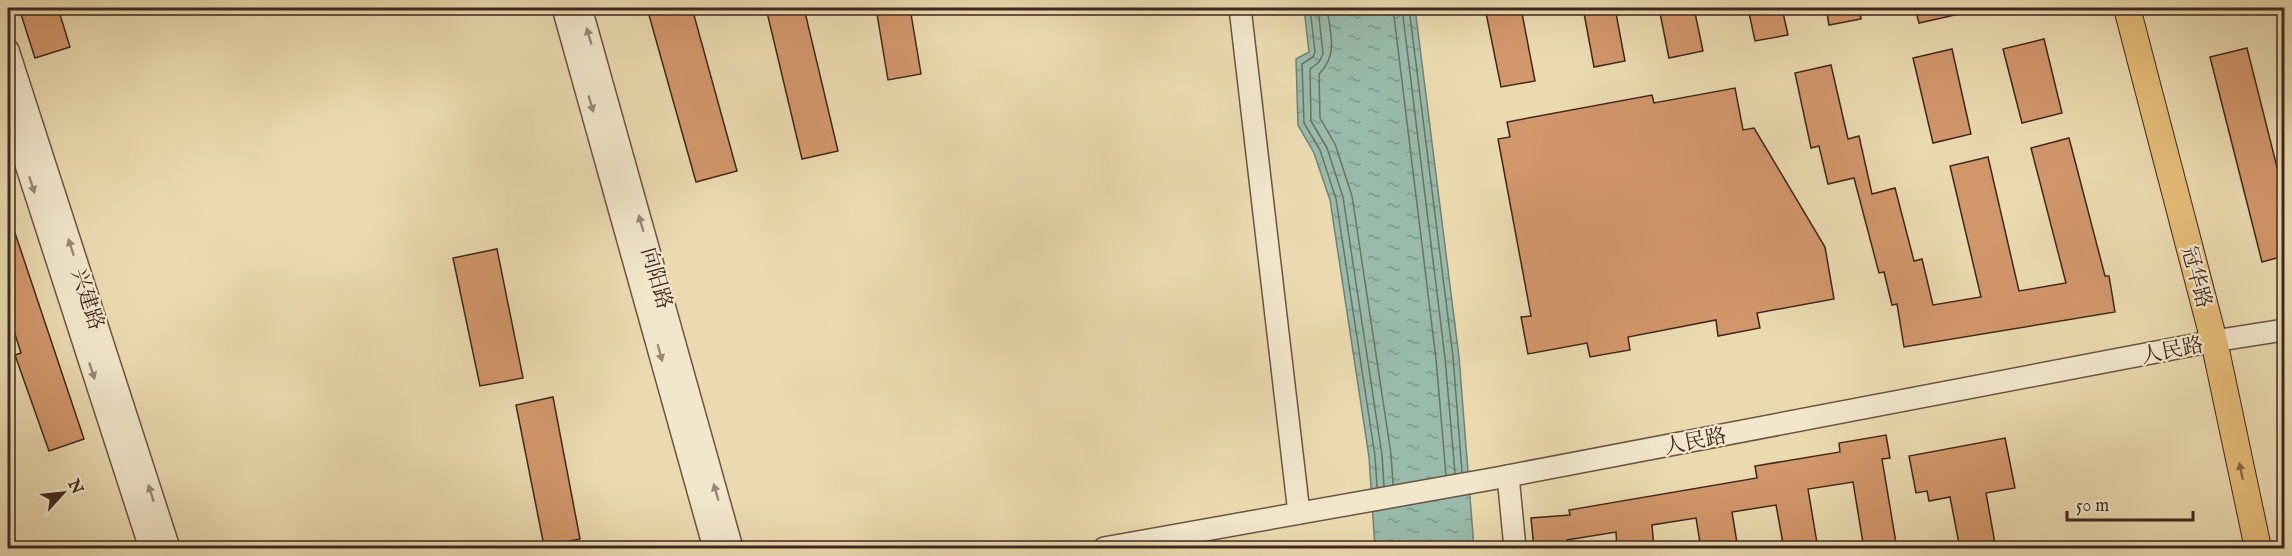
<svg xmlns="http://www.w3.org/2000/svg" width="2292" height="556" viewBox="0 0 2292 556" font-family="'IM FELL English','Noto Serif SC',serif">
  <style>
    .water { fill: url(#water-ripples); stroke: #748073; stroke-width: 1.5 }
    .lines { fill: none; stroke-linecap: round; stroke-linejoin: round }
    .shore { stroke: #6c7164; stroke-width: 1.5 }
    .building { fill: #d2976b; stroke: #3f271e; stroke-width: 1.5 }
    .minor-casing { stroke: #6a5442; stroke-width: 24 }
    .major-casing { stroke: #3f271e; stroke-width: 28 }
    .minor { stroke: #f2e7cc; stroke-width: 21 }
    .major { stroke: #e6bd78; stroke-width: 26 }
    .oneway { fill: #988775 }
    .oneway2 { fill: #8a6a46 }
    .labels { text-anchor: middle; stroke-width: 4.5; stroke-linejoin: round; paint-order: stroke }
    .street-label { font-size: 21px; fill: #3f271e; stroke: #f2e7cc }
  </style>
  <defs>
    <pattern id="water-ripples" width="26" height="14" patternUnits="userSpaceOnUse" patternTransform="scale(1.5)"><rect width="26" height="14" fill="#98bbab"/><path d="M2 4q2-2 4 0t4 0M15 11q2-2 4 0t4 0" fill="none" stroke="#7d988b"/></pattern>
  </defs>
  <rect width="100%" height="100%" fill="#ebdab0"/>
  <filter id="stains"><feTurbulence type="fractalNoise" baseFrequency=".00333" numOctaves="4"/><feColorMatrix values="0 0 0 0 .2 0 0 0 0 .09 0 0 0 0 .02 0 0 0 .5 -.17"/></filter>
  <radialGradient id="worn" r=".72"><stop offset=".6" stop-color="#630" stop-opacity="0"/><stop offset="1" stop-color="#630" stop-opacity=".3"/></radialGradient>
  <!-- water -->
  <polygon class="water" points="1304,8 1415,8 1459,357 1474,548 1375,548 1369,457 1330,200 1314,153 1298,125 1296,59 1309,52"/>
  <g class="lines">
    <!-- shore -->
    <g class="shore">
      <polyline points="1310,8 1315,52 1313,57 1302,64 1304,123 1320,150 1336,199 1375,456 1377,487"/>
      <polyline points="1318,8 1323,54 1319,62 1310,69 1311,121 1327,148 1343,197 1382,455 1384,486"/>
      <path d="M1327,8C1330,33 1339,54 1319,74L1320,118L1335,144L1352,196L1391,454L1393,484"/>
      <polyline points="1393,8 1436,359 1446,475"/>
      <polyline points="1402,8 1445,358 1455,473"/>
      <polyline points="1409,8 1453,357 1462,472"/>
    </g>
  </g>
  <!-- building -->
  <g class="building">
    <polygon points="19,8 58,8 70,47 35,58"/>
    <polygon points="647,8 692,8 737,171 696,182"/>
    <polygon points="766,8 804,8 838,151 802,159"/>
    <polygon points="876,8 910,8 921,74 888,80"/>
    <polygon points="1485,8 1521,8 1535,81 1501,87"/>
    <polygon points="1583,8 1615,8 1625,61 1594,67"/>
    <polygon points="1659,8 1694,8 1703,51 1669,58"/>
    <polygon points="1748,8 1782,8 1788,35 1755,41"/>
    <polygon points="1826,8 1859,8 1861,19 1829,25"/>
    <polygon points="1915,8 1964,8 1964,13 1919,23"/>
    <polygon points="2044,39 2062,113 2022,123 2003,49"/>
    <polygon points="2247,48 2284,195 2284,256 2262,262 2210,57"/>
    <polygon points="1952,49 1971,134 1933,143 1913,58"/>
    <polygon points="1831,65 1848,139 1859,136 1872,194 1895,188 1914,261 1922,259 1933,305 1981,297 1950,166 1988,157 2019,291 2066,283 2031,148 2069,138 2105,276 2109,276 2115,312 1904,347 1897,304 1892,305 1884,272 1879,273 1854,178 1828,184 1819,146 1811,148 1795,73"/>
    <polygon points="1735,88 1743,130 1754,128 1825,247 1834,299 1757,313 1760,328 1718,336 1716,320 1628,337 1630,350 1590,357 1587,343 1528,354 1521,317 1531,316 1498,139 1510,137 1507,122 1652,95 1654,103"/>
    <polygon points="8,218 10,218 84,439 49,451 15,355 21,353 8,312"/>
    <polygon points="497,249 523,378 480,386 453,258"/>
    <polygon points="553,397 580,539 544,546 516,405"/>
    <polygon points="1886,435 1890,458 1882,459 1897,549 1864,549 1853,482 1808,489 1818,549 1784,549 1776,505 1732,512 1738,549 1701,549 1696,518 1652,525 1654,549 1617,549 1616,532 1567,540 1568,549 1534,549 1531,518 1570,515 1569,510 1757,478 1755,466 1840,452 1839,443"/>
    <polygon points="2005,438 2015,488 1986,493 1996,549 1960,549 1950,497 1929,501 1927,491 1916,493 1909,456"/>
  </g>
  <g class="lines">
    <!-- minor casing -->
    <g class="minor-casing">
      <g id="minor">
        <polyline points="563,8 714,548"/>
        <polyline points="581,8 732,548"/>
        <polyline points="1240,8 1299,513"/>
        <polyline points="8,50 169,548"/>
        <polyline points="8,109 150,548"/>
        <polyline points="1508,476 1515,548"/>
        <polyline points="1104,548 1497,478 2214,341 2284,330"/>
      </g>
    </g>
    <!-- major casing -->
    <g class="major-casing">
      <polyline id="major" points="2127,8 2214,341 2258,548"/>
    </g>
    <!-- minor -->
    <use href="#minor" class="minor"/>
    <!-- major -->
    <use href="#major" class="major"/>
  </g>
  <!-- one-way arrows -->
  <defs><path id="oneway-solid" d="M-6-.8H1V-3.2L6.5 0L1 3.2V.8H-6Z" transform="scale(1.5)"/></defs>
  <g class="oneway">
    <use href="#oneway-solid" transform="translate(589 36) rotate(-106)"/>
    <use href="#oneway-solid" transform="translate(591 104) rotate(74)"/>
    <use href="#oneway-solid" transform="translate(32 185) rotate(72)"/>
    <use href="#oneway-solid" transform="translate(641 223) rotate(-106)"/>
    <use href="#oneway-solid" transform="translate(71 247) rotate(-108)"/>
    <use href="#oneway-solid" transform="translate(660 353) rotate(75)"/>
    <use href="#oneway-solid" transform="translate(92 371) rotate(72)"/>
    <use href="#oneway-solid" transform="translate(716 492) rotate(-106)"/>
    <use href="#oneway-solid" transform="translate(151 493) rotate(-108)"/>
  </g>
  <use class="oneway2" href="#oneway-solid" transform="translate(2241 471) rotate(-102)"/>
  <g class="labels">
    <!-- street labels -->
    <g class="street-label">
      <text transform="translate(2197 277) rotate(75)" y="7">冠华路</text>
      <text transform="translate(657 278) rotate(74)" y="7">向阳路</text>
      <text transform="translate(88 299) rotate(72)" y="7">兴建路</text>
      <text transform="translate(2172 350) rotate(-11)" y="7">人民路</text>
      <text transform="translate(1695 441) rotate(-11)" y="7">人民路</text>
    </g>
  </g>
  <!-- margin -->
  <rect width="2292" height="556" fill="none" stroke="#ebdab0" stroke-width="30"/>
  <rect x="9" y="9" width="2274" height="538" fill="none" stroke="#3f271e" stroke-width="3"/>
  <rect x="15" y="15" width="2262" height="526" fill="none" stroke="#3f271e" stroke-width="1.5"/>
  <!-- north arrow -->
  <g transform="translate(63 493) rotate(63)" stroke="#f2e7cc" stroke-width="4.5" paint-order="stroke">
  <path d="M0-4.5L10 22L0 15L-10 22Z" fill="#3f271e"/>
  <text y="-9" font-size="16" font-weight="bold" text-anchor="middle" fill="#3f271e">N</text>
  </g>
  <!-- scale -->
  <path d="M2067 511v9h126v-9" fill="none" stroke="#3f271e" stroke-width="3"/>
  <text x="2076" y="511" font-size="18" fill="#3f271e" stroke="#f2e7cc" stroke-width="4.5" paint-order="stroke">50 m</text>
  <rect width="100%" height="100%" filter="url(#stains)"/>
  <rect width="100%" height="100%" fill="url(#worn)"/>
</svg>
